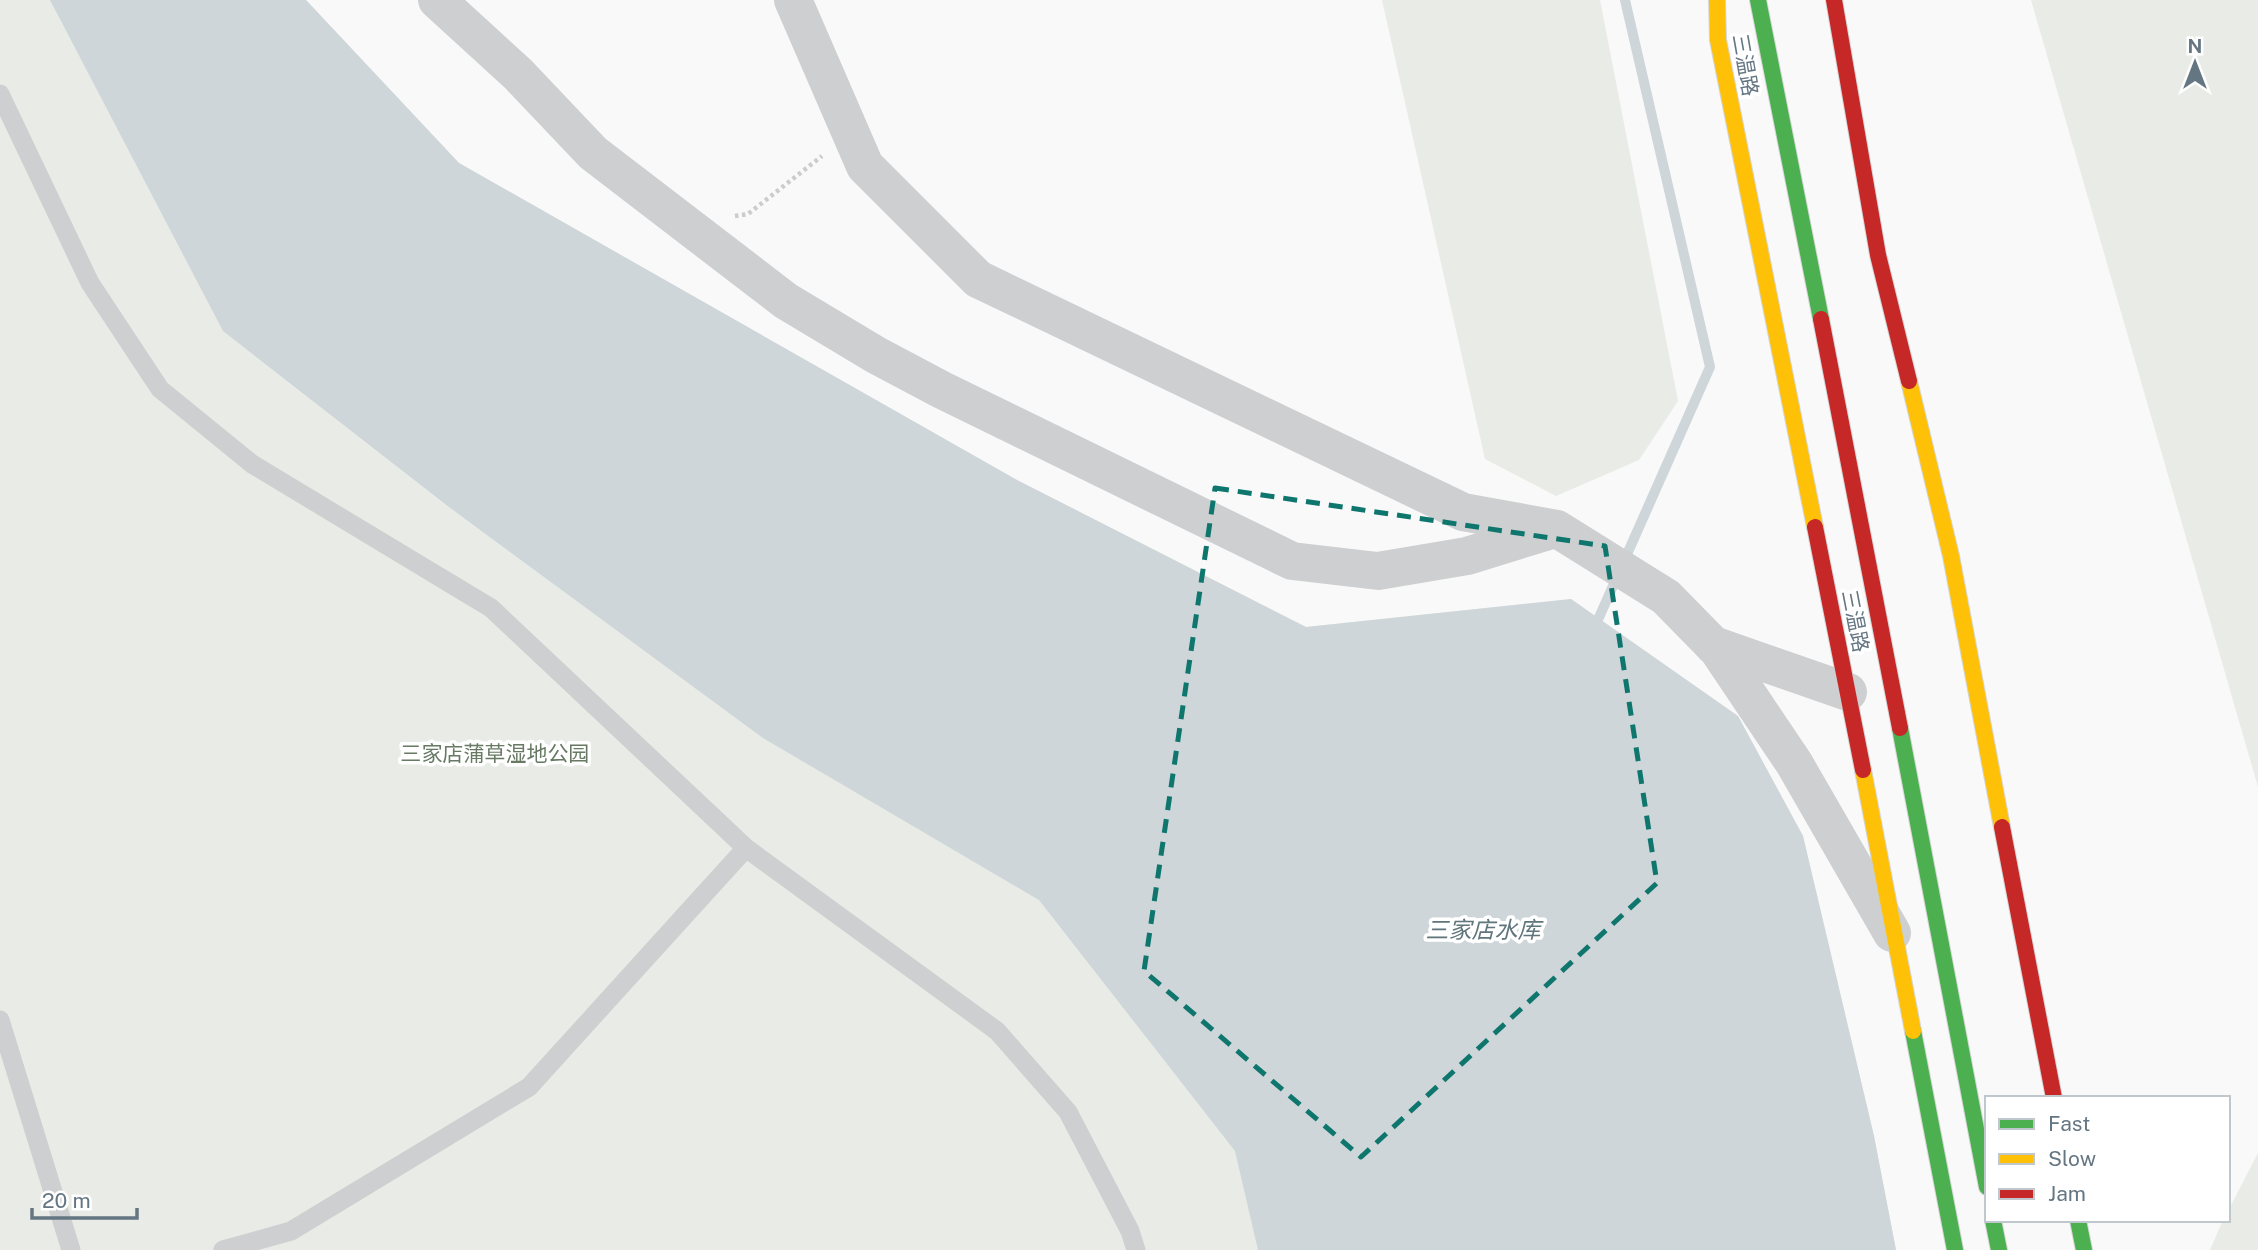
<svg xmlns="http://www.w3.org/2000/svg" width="2258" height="1250" viewBox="0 0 2258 1250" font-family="'Public Sans','Noto Sans SC',sans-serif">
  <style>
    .green { fill: #e8ebe6 }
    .water { fill: #ced6d9 }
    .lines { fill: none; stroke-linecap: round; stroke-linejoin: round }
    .stream { stroke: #ced6d9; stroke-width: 10 }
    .fast-casing { stroke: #d5d6d6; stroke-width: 18 }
    .slow-casing { stroke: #d5d6d6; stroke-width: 18 }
    .jam-casing { stroke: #d5d6d6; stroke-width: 18 }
    .path { stroke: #cbcccd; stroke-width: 4.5; stroke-dasharray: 3.5 3.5; stroke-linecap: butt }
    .lane { stroke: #cecfd0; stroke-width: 19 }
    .street { stroke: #cecfd0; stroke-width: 38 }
    .fast { stroke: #4caf50; stroke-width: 16 }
    .slow { stroke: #ffc107; stroke-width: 16 }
    .jam { stroke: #c62828; stroke-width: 16 }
    .marked { fill: none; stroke: #0f766e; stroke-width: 5; stroke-dasharray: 14 9; stroke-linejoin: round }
    .labels { text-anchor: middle; stroke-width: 7; stroke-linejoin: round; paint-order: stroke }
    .street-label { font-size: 21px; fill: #657683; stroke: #fff }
    .park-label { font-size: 21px; fill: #687a64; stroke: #fff }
    .water-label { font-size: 23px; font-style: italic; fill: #60757c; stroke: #fff }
  </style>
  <rect width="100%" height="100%" fill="#f9f9f9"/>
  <!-- green -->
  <g class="green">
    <polygon points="0,0 306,0 459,163 1017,480 1306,627 1571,599 1738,716 1803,836 1874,1136 1896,1250 0,1250"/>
    <polygon points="1382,0 1600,0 1678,401 1639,460 1556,496 1485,459"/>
    <polygon points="2031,0 2258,0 2258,787"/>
    <polygon points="2258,1153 2258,1250 2210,1250 2223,1220 2228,1220 2228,1211"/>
  </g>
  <!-- water -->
  <polygon class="water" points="50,0 306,0 459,163 1017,480 1306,627 1571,599 1738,716 1803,836 1874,1136 1896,1250 1258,1250 1235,1151 1039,900 763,738 449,507 223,331"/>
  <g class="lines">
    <!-- stream -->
    <polyline class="stream" points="1593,631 1710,367 1625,0"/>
    <!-- fast casing -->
    <g class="fast-casing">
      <g id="fast">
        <polyline points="1758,0 1821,319"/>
        <polyline points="1900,728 1987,1187"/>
        <polyline points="1913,1031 1955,1250"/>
        <polyline points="1993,1220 1999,1250"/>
        <polyline points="2078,1220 2084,1250"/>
      </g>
    </g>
    <!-- slow casing -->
    <g class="slow-casing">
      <g id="slow">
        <polyline points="1717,0 1718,40 1815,527"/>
        <polyline points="1909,381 1951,556 2002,827"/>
        <polyline points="1863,770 1913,1031"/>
      </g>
    </g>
    <!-- jam casing -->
    <g class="jam-casing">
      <g id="jam">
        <polyline points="1834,0 1878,255 1909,381"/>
        <polyline points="1821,319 1900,728"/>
        <polyline points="1815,527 1863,770"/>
        <polyline points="2002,827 2054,1098"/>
      </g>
    </g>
    <!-- path -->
    <polyline class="path" points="735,216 748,214 822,156"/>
    <!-- lane -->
    <g class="lane">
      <polyline points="0,94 90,283 160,389 252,464 491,608 746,848 997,1031 1068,1112 1130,1231 1136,1250"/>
      <polyline points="0,1020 71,1250"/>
      <polyline points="223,1250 291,1231 529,1087 746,848"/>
    </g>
    <!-- street -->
    <g class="street">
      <polyline points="437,0 518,74 593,153 786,301 876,355 942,390 1292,561 1378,571 1467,556 1548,531"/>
      <polyline points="793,0 865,166 978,279 1463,512 1557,529 1666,597 1718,650 1794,763 1892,933"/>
      <polyline points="1713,645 1848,692"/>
    </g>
    <!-- fast -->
    <use href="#fast" class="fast"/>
    <!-- slow -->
    <use href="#slow" class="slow"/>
    <!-- jam -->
    <use href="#jam" class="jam"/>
  </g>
  <!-- marked area -->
  <path class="marked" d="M1215,488L1605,546L1657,883L1361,1157L1144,971Z"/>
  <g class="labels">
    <!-- street labels -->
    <g class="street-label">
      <text transform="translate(1745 65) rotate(80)" y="7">三温路</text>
      <text transform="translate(1855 621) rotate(79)" y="7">三温路</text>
    </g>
    <!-- park labels -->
    <g class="park-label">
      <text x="495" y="761">三家店蒲草湿地公园</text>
    </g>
    <!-- water labels -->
    <g class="water-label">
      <text x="1483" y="938">三家店水库</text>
    </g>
  </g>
  <!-- legend -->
  <rect x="1985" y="1096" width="245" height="126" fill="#ffffff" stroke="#c1c8cd" stroke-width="2"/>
  <rect x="1999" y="1119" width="35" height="10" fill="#4caf50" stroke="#c1c8cd" stroke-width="2"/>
  <text x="2048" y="1131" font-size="21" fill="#657683">Fast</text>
  <rect x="1999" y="1154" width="35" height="10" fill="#ffc107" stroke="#c1c8cd" stroke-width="2"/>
  <text x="2048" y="1166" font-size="21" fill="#657683">Slow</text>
  <rect x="1999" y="1189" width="35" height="10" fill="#c62828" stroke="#c1c8cd" stroke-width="2"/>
  <text x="2048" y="1201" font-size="21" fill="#657683">Jam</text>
  <!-- north arrow -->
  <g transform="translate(2195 63)" stroke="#ffffff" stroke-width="5" paint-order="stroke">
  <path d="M0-5L12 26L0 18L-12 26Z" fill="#657683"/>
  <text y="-10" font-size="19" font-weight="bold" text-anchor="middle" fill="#657683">N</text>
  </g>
  <!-- scale -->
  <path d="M32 1208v10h105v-10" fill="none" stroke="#657683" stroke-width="3.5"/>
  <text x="42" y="1208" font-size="21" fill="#657683" stroke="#ffffff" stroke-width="5" paint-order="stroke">20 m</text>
</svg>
